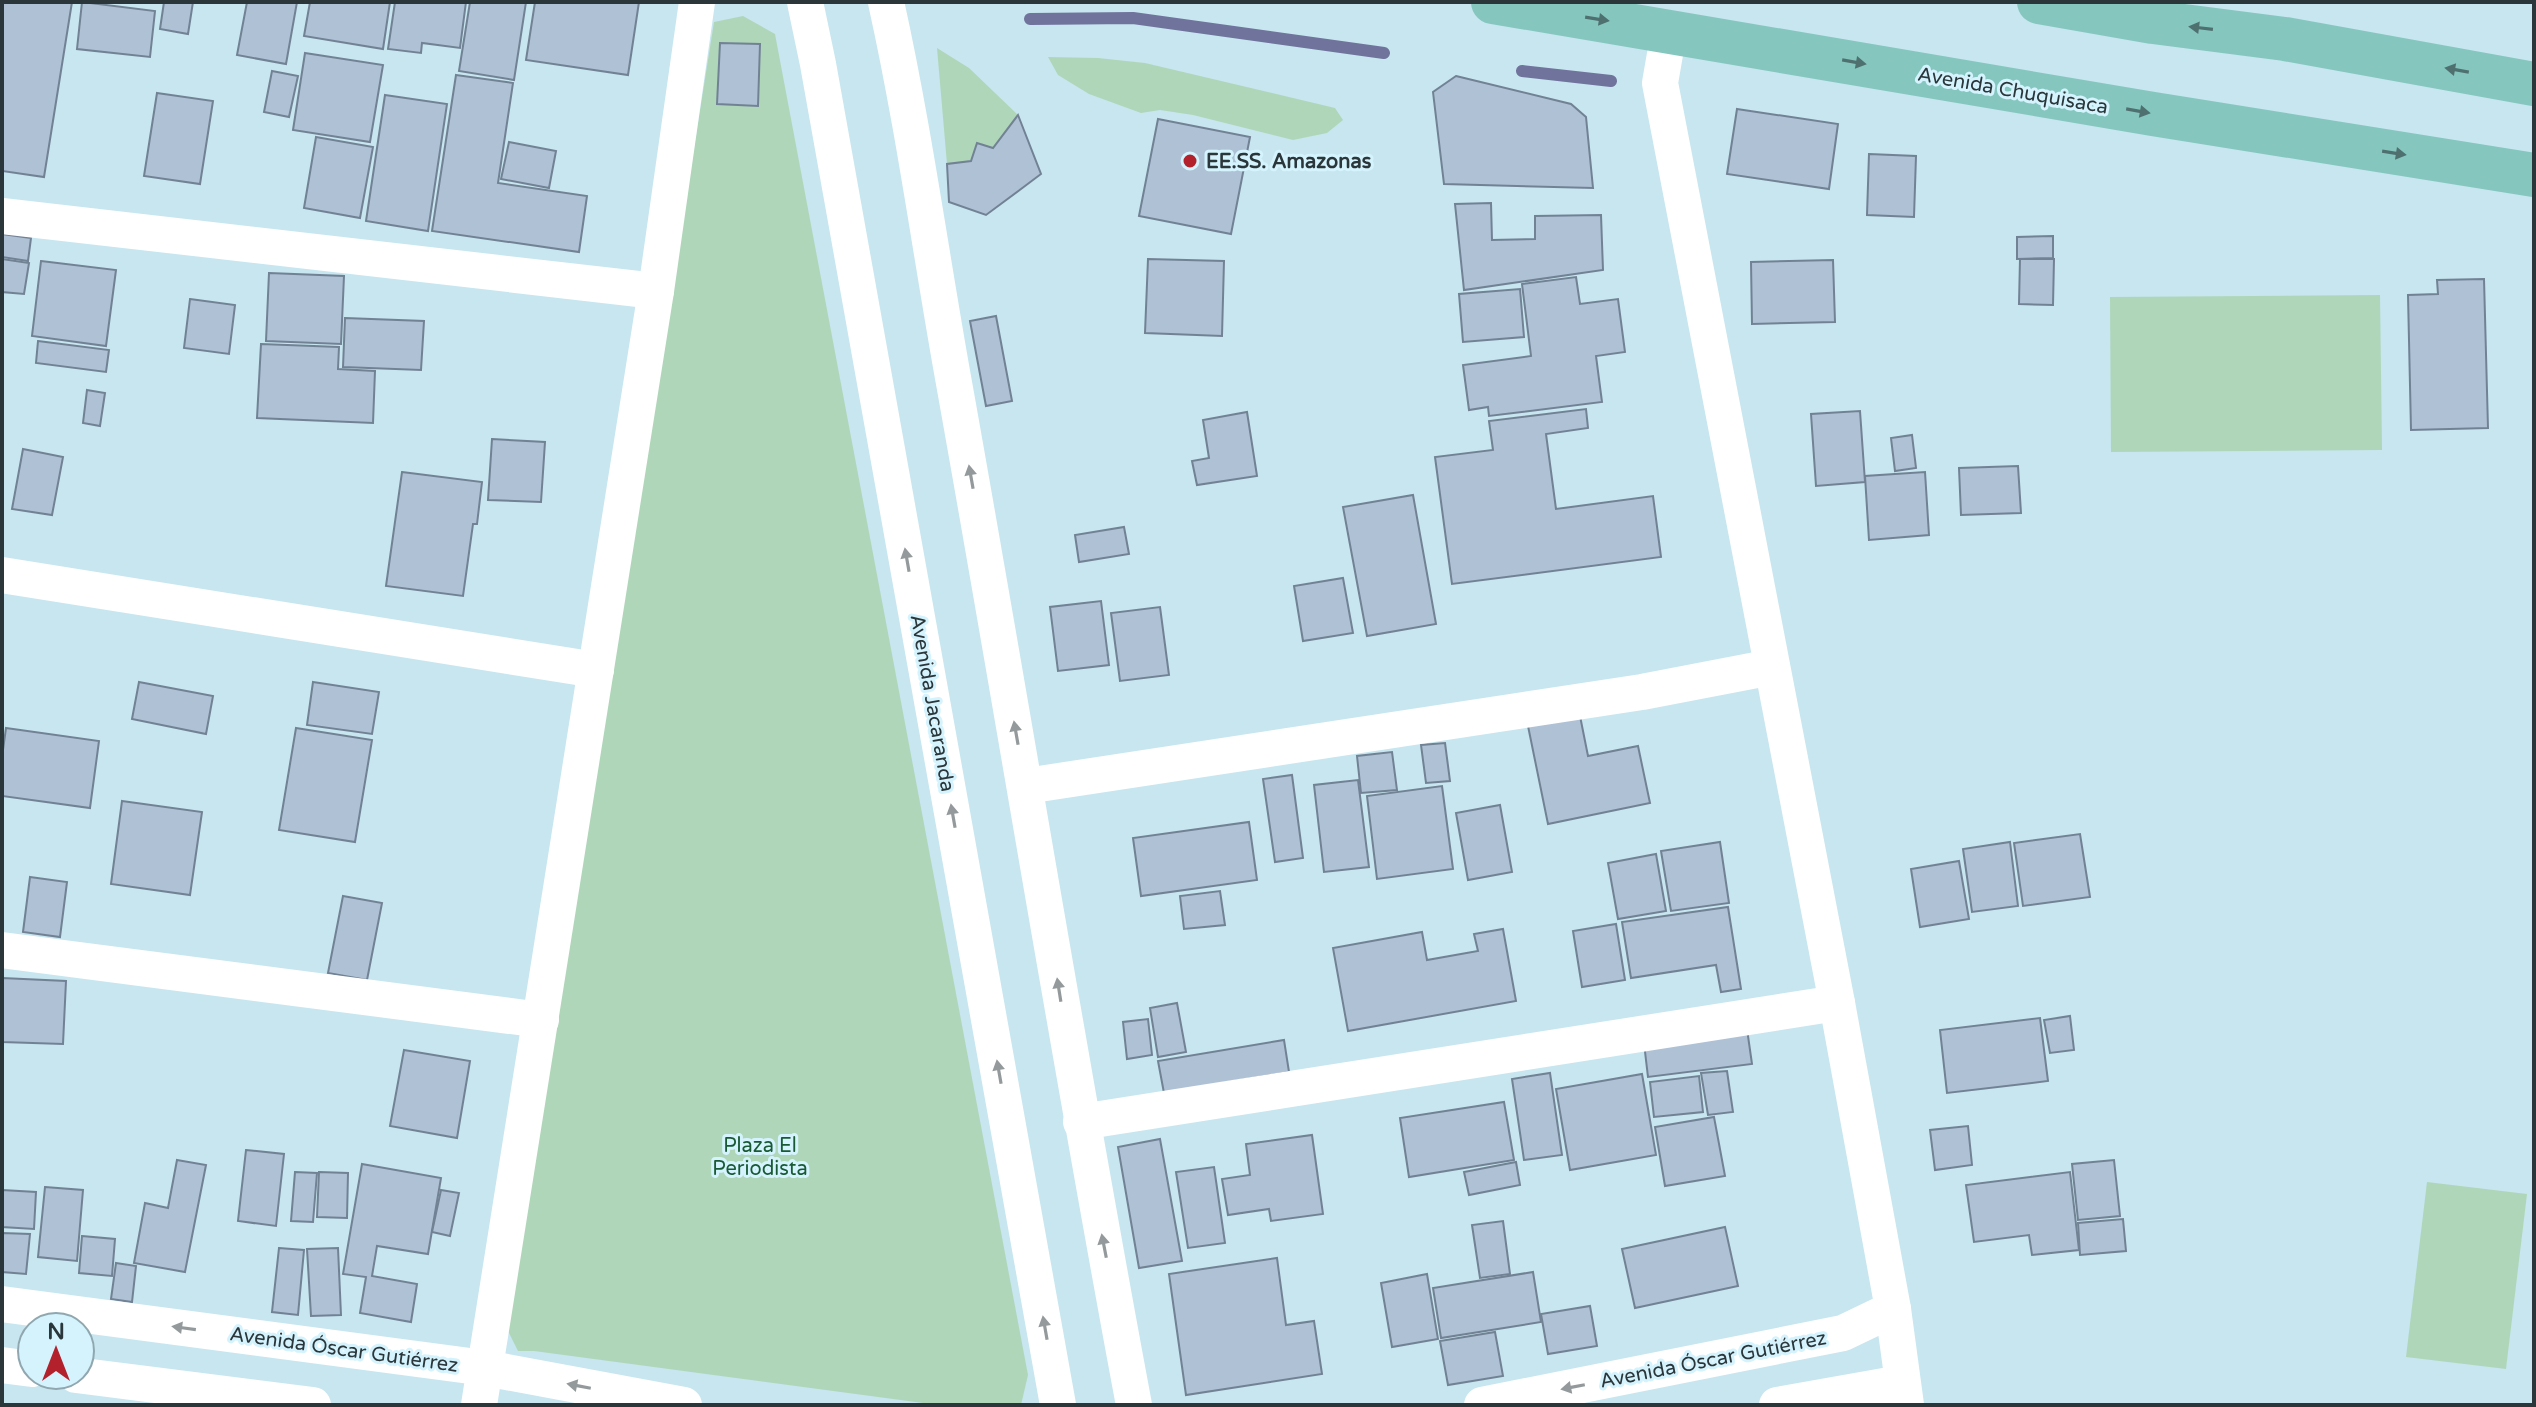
<svg xmlns="http://www.w3.org/2000/svg" width="2536" height="1407" viewBox="0 0 2536 1407" font-family="'Varela Round',sans-serif">
  <style>
    .green { fill: #b0d6ba }
    .lines { fill: none; stroke-linecap: round; stroke-linejoin: round }
    .stream { stroke: #70739c; stroke-width: 12 }
    .building { fill: #afc1d5; stroke: #728295; stroke-width: 2 }
    .minor { stroke: #fff; stroke-width: 36 }
    .primary { stroke: #85c6bf; stroke-width: 44 }
    .oneway { fill: #4e706f }
    .oneway2 { fill: #949a9c }
    .poi-dot { fill: #b3212d; stroke: #d4f3fd; stroke-width: 3 }
    .labels { text-anchor: middle; stroke-width: 6; stroke-linejoin: round; paint-order: stroke }
    .street-label { font-size: 20px; fill: #2a363a; stroke: #d4f3fd }
    .poi-label { font-size: 20px; font-weight: bold; fill: #2a363a; stroke: #d4f3fd; text-anchor: start }
    .park-label { font-size: 20px; fill: #195933; stroke: #d4f3fd }
  </style>
  <rect width="100%" height="100%" fill="#c7e6ef"/>
  <!-- green -->
  <g class="green">
    <polygon points="743,16 775,34 1028,1375 1021,1405 938,1405 534,1351 518,1351 507,1329 714,22"/>
    <polygon points="937,48 969,68 1018,115 993,148 977,143 971,161 947,164"/>
    <polygon points="1048,57 1098,58 1145,63 1335,108 1343,120 1327,133 1293,140 1193,115 1160,110 1141,113 1089,94 1058,75"/>
    <polygon points="2380,295 2382,450 2111,452 2110,297"/>
    <polygon points="2427,1182 2527,1194 2506,1369 2406,1357"/>
  </g>
  <g class="lines">
    <!-- stream -->
    <g class="stream">
      <polyline points="1030,19 1133,18 1384,53"/>
      <polyline points="1522,71 1611,81"/>
    </g>
  </g>
  <!-- building -->
  <g class="building">
    <polygon points="2,2 72,2 44,177 2,171"/>
    <polygon points="82,2 155,11 150,57 77,49"/>
    <polygon points="164,2 193,2 188,34 160,29"/>
    <polygon points="247,2 297,2 286,64 237,55"/>
    <polygon points="310,2 390,2 383,49 304,36"/>
    <polygon points="395,2 466,2 460,48 422,43 421,53 388,49"/>
    <polygon points="470,2 526,2 514,80 459,71"/>
    <polygon points="535,2 639,2 628,75 526,60"/>
    <polygon points="720,43 760,44 758,106 717,104"/>
    <polygon points="305,53 383,65 370,142 293,130"/>
    <polygon points="272,71 298,76 289,117 264,112"/>
    <polygon points="456,75 513,83 498,183 587,196 579,252 432,231"/>
    <polygon points="1456,76 1571,104 1586,117 1593,188 1444,184 1433,92"/>
    <polygon points="157,93 213,101 200,184 144,176"/>
    <polygon points="385,95 447,104 428,231 366,221"/>
    <polygon points="1737,109 1838,124 1829,189 1727,174"/>
    <polygon points="1018,115 1041,174 986,215 949,202 947,164 971,161 977,143 993,148"/>
    <polygon points="1158,119 1250,137 1231,234 1139,216"/>
    <polygon points="316,137 373,147 360,218 304,208"/>
    <polygon points="509,142 556,151 549,188 501,179"/>
    <polygon points="1869,154 1916,156 1914,217 1867,215"/>
    <polygon points="1491,203 1492,240 1535,239 1535,216 1601,215 1603,270 1464,290 1455,204"/>
    <polygon points="2,234 31,238 28,261 2,257"/>
    <polygon points="2053,236 2053,258 2017,259 2017,237"/>
    <polygon points="2,259 29,263 24,294 2,292"/>
    <polygon points="1148,259 1224,261 1222,336 1145,333"/>
    <polygon points="2020,259 2054,259 2053,305 2019,304"/>
    <polygon points="1833,260 1835,322 1752,324 1751,262"/>
    <polygon points="41,261 116,270 106,346 32,336"/>
    <polygon points="269,273 344,276 341,344 266,341"/>
    <polygon points="1576,277 1580,304 1618,299 1625,352 1596,356 1602,402 1489,416 1488,407 1469,410 1463,365 1531,356 1522,284"/>
    <polygon points="2484,279 2488,428 2411,430 2408,295 2438,294 2437,280"/>
    <polygon points="1520,289 1524,337 1463,342 1459,294"/>
    <polygon points="190,299 235,305 229,354 184,348"/>
    <polygon points="996,316 1012,401 986,406 970,321"/>
    <polygon points="345,318 424,321 421,370 343,367"/>
    <polygon points="38,341 109,350 106,372 36,363"/>
    <polygon points="261,344 339,347 338,369 375,371 373,423 257,418"/>
    <polygon points="87,390 105,393 100,426 83,423"/>
    <polygon points="1586,409 1588,428 1546,434 1556,509 1653,496 1661,557 1452,584 1435,457 1493,450 1489,421"/>
    <polygon points="1860,411 1865,482 1816,486 1811,414"/>
    <polygon points="1247,412 1257,476 1197,485 1192,461 1209,458 1203,420"/>
    <polygon points="1912,435 1916,468 1895,471 1891,438"/>
    <polygon points="492,439 545,442 541,502 488,500"/>
    <polygon points="23,449 63,457 52,515 12,509"/>
    <polygon points="2018,466 2021,513 1961,515 1959,468"/>
    <polygon points="402,472 482,482 477,524 473,524 463,596 386,586"/>
    <polygon points="1925,472 1929,535 1869,540 1865,476"/>
    <polygon points="1413,495 1436,624 1367,636 1343,507"/>
    <polygon points="1124,527 1129,554 1079,562 1075,535"/>
    <polygon points="1343,578 1353,633 1303,641 1294,586"/>
    <polygon points="1101,601 1109,665 1058,671 1050,607"/>
    <polygon points="1160,607 1169,675 1120,681 1111,613"/>
    <polygon points="139,682 213,696 206,734 132,719"/>
    <polygon points="313,682 379,692 372,734 307,725"/>
    <polygon points="1580,716 1588,756 1638,746 1650,803 1548,824 1528,726"/>
    <polygon points="6,728 99,741 90,808 2,796 2,757"/>
    <polygon points="296,728 372,740 355,842 279,830"/>
    <polygon points="1445,743 1450,781 1426,783 1421,745"/>
    <polygon points="1392,752 1397,790 1361,793 1357,756"/>
    <polygon points="1292,775 1303,858 1275,862 1263,779"/>
    <polygon points="1358,780 1369,867 1324,872 1314,785"/>
    <polygon points="1442,786 1453,869 1377,879 1367,796"/>
    <polygon points="122,801 202,812 190,895 111,884"/>
    <polygon points="1500,805 1512,872 1468,880 1456,813"/>
    <polygon points="1249,822 1257,880 1141,896 1133,838"/>
    <polygon points="2080,834 2090,897 2023,906 2014,843"/>
    <polygon points="1720,842 1729,903 1671,911 1661,851"/>
    <polygon points="2010,842 2018,906 1972,912 1963,849"/>
    <polygon points="1656,854 1666,911 1618,919 1608,863"/>
    <polygon points="1959,861 1969,919 1920,927 1911,869"/>
    <polygon points="30,877 67,882 60,937 23,932"/>
    <polygon points="1220,891 1225,925 1184,929 1180,896"/>
    <polygon points="343,896 382,903 367,980 328,973"/>
    <polygon points="1728,907 1741,989 1721,992 1716,965 1631,978 1622,922"/>
    <polygon points="1616,924 1625,980 1582,987 1573,931"/>
    <polygon points="1503,929 1516,1001 1348,1031 1333,948 1422,932 1427,960 1478,951 1474,934"/>
    <polygon points="2,978 66,981 63,1044 2,1042"/>
    <polygon points="1177,1003 1186,1052 1158,1057 1150,1008"/>
    <polygon points="2070,1016 2074,1050 2050,1053 2044,1020"/>
    <polygon points="2040,1018 2048,1081 1947,1093 1940,1030"/>
    <polygon points="1148,1019 1152,1055 1127,1059 1123,1022"/>
    <polygon points="1747,1029 1752,1064 1648,1077 1644,1043"/>
    <polygon points="1284,1040 1289,1072 1164,1093 1158,1061"/>
    <polygon points="404,1050 470,1061 457,1138 390,1126"/>
    <polygon points="1727,1071 1733,1112 1708,1115 1701,1073"/>
    <polygon points="1550,1073 1562,1155 1524,1160 1512,1079"/>
    <polygon points="1642,1074 1656,1155 1570,1170 1556,1089"/>
    <polygon points="1699,1076 1703,1112 1654,1117 1650,1082"/>
    <polygon points="1504,1102 1514,1160 1409,1177 1400,1118"/>
    <polygon points="1714,1117 1725,1176 1665,1186 1655,1127"/>
    <polygon points="1968,1126 1972,1165 1935,1170 1930,1130"/>
    <polygon points="1312,1135 1323,1214 1271,1221 1269,1209 1228,1215 1222,1179 1250,1175 1246,1144"/>
    <polygon points="1160,1139 1182,1261 1139,1268 1118,1147"/>
    <polygon points="246,1150 284,1154 276,1226 238,1221"/>
    <polygon points="177,1160 206,1165 185,1272 134,1263 145,1203 168,1208"/>
    <polygon points="2114,1160 2120,1216 2078,1220 2072,1164"/>
    <polygon points="1516,1162 1520,1185 1469,1195 1464,1172"/>
    <polygon points="362,1164 441,1178 428,1254 377,1246 372,1276 417,1284 411,1322 360,1313 366,1277 343,1274"/>
    <polygon points="1214,1167 1225,1243 1188,1248 1176,1172"/>
    <polygon points="295,1172 317,1173 313,1222 291,1221"/>
    <polygon points="319,1172 348,1173 347,1218 317,1217"/>
    <polygon points="2070,1172 2079,1250 2032,1255 2029,1235 1974,1242 1966,1185"/>
    <polygon points="45,1187 83,1190 77,1261 38,1257"/>
    <polygon points="2,1190 36,1192 34,1229 2,1227"/>
    <polygon points="441,1190 459,1193 450,1236 432,1232"/>
    <polygon points="2123,1219 2126,1251 2080,1255 2078,1223"/>
    <polygon points="1503,1221 1510,1274 1480,1278 1472,1225"/>
    <polygon points="1725,1227 1738,1286 1635,1308 1622,1249"/>
    <polygon points="2,1233 30,1234 26,1274 2,1272"/>
    <polygon points="82,1236 115,1239 112,1276 79,1273"/>
    <polygon points="279,1248 304,1250 298,1315 272,1312"/>
    <polygon points="338,1248 341,1315 311,1316 307,1249"/>
    <polygon points="1277,1258 1286,1325 1314,1321 1322,1374 1186,1395 1169,1274"/>
    <polygon points="116,1263 136,1266 132,1302 111,1299"/>
    <polygon points="1533,1272 1541,1322 1441,1338 1433,1288"/>
    <polygon points="1427,1274 1438,1339 1392,1347 1381,1283"/>
    <polygon points="1590,1306 1597,1346 1548,1354 1541,1314"/>
    <polygon points="1495,1332 1503,1376 1448,1385 1440,1341"/>
  </g>
  <g class="lines">
    <!-- minor -->
    <g class="minor">
      <polyline points="805,2 818,64 1058,1405"/>
      <path d="M886,2C914,128 931,256 954,383C1015,723 1070,1065 1134,1405"/>
      <polyline points="1669,31 1660,83 1837,1003 1893,1309 1906,1405"/>
      <polyline points="2,216 656,291"/>
      <polyline points="2,575 596,670"/>
      <polyline points="1026,786 1642,692 1772,667"/>
      <polyline points="2,950 541,1020"/>
      <polyline points="1081,1122 1837,1003"/>
      <polyline points="2,1304 485,1368 684,1405"/>
      <polyline points="2,1365 32,1369"/>
      <polyline points="76,1375 313,1405"/>
      <polyline points="479,1405 656,291 697,2"/>
      <polyline points="1482,1405 1843,1333 1893,1309"/>
      <polyline points="1777,1405 1901,1383"/>
    </g>
    <!-- primary -->
    <g class="primary">
      <polyline points="1493,2 2153,114 2534,175"/>
      <polyline points="2039,2 2153,22 2285,39 2534,84"/>
    </g>
  </g>
  <!-- one-way arrows -->
  <defs><path id="oneway-solid" d="M-6-.8H1V-3.2L6.5 0L1 3.2V.8H-6Z" transform="scale(2)"/></defs>
  <g class="oneway">
    <use href="#oneway-solid" transform="translate(1597 19) rotate(9)"/>
    <use href="#oneway-solid" transform="translate(2201 28) rotate(-173)"/>
    <use href="#oneway-solid" transform="translate(1854 62) rotate(10)"/>
    <use href="#oneway-solid" transform="translate(2457 70) rotate(-170)"/>
    <use href="#oneway-solid" transform="translate(2138 111) rotate(10)"/>
    <use href="#oneway-solid" transform="translate(2394 153) rotate(9)"/>
  </g>
  <g class="oneway2">
    <use href="#oneway-solid" transform="translate(971 477) rotate(-100)"/>
    <use href="#oneway-solid" transform="translate(907 560) rotate(-100)"/>
    <use href="#oneway-solid" transform="translate(1016 733) rotate(-100)"/>
    <use href="#oneway-solid" transform="translate(953 816) rotate(-100)"/>
    <use href="#oneway-solid" transform="translate(1059 990) rotate(-99)"/>
    <use href="#oneway-solid" transform="translate(999 1072) rotate(-100)"/>
    <use href="#oneway-solid" transform="translate(1104 1246) rotate(-101)"/>
    <use href="#oneway-solid" transform="translate(184 1328) rotate(-172)"/>
    <use href="#oneway-solid" transform="translate(1045 1328) rotate(-100)"/>
    <use href="#oneway-solid" transform="translate(579 1386) rotate(-169)"/>
    <use href="#oneway-solid" transform="translate(1573 1387) rotate(169)"/>
  </g>
  <!-- markers -->
  <circle class="poi-dot" cx="1190" cy="161" r="8"/>
  <g class="labels">
    <!-- street labels -->
    <g class="street-label">
      <text transform="translate(2013 90) rotate(10)" y="7">Avenida Chuquisaca</text>
      <text transform="translate(933 703) rotate(80)" y="7">Avenida Jacaranda</text>
      <text transform="translate(344 1349) rotate(8)" y="7">Avenida Óscar Gutiérrez</text>
      <text transform="translate(1713 1359) rotate(-11)" y="7">Avenida Óscar Gutiérrez</text>
    </g>
    <!-- poi labels -->
    <g class="poi-label">
      <text x="1206" y="168">EE.SS. Amazonas</text>
    </g>
    <!-- park labels -->
    <g class="park-label">
      <text x="760" y="1152">Plaza El<tspan x="760" dy="23">Periodista</tspan></text>
    </g>
  </g>
  <!-- border -->
  <rect width="2536" height="1407" fill="none" stroke="#2a363a" stroke-width="8"/>
  <!-- north arrow -->
  <g transform="translate(56 1351)"><circle r="38" fill="#d4f3fd" stroke="#90a7af" stroke-width="2"/>
  <path d="M0-6L14 30L0 20L-14 30Z" fill="#b3212d"/>
  <text y="-12" font-size="22" font-weight="bold" text-anchor="middle" fill="#2a363a">N</text>
  </g>
</svg>
